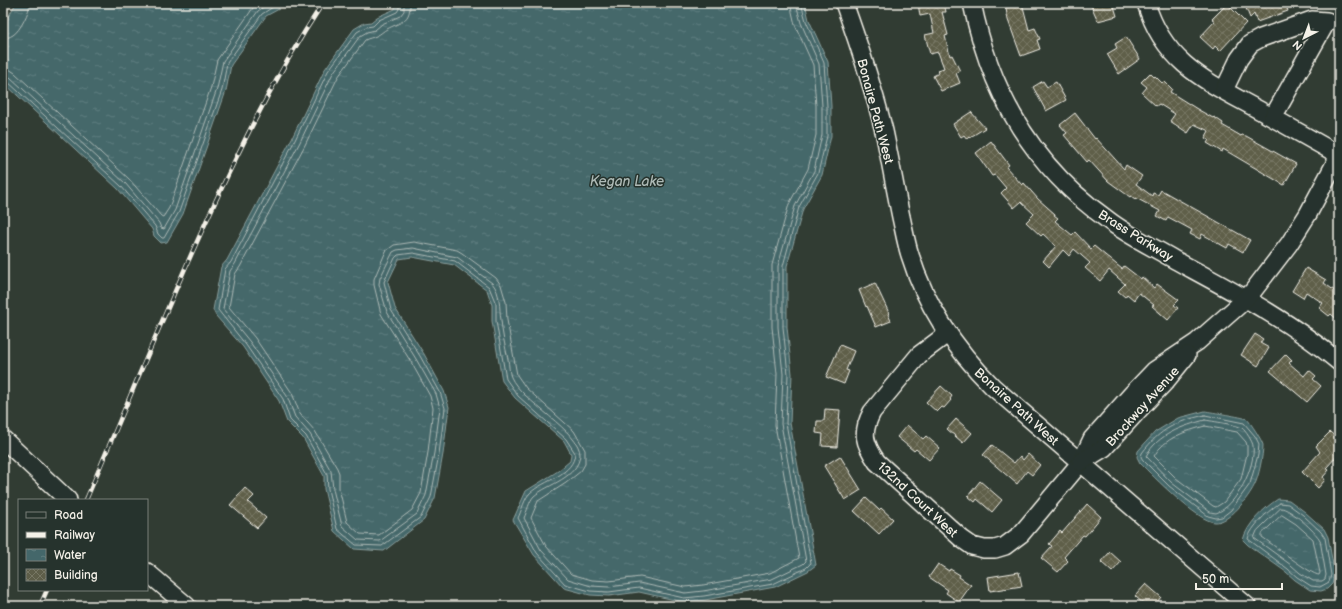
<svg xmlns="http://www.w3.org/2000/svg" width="1342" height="609" viewBox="0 0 1342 609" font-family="'Balsamiq Sans',sans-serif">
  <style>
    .water { fill: url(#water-ripples); stroke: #8a9e9c }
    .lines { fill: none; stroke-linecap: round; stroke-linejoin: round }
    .shore { stroke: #aebab6; stroke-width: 1 }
    .building { fill: url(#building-cross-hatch); stroke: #f4f1e8 }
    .minor-casing { stroke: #f4f1e8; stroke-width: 20 }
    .minor { stroke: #26332d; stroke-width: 17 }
    .rail-casing { stroke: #f4f1e8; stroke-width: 4.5 }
    .rail { stroke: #26332d; stroke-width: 3; stroke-dasharray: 9; stroke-linecap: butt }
    .labels { text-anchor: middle; stroke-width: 3; stroke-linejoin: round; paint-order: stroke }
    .street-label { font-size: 13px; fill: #f4f1e8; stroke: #26332d }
    .water-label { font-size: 14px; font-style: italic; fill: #aebab6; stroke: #26332d }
  </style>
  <defs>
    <pattern id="water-ripples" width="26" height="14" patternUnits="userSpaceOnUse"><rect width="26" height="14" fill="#44676a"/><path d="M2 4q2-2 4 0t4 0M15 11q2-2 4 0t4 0" fill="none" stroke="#607d7f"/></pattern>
    <pattern id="building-cross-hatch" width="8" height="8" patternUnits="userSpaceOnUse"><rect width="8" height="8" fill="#5e5e49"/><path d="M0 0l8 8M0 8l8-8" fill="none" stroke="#767663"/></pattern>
  </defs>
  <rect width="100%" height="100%" fill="#313c33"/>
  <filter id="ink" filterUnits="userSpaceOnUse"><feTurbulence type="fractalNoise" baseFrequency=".025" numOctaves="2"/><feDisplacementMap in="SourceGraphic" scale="8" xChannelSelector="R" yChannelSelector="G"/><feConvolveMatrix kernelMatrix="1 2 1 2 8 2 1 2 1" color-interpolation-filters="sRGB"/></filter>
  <g filter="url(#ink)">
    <!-- water -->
    <g class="water">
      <polygon points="16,3 278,4 279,9 266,16 231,65 226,91 183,214 167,242 161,243 154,236 152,229 118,189 3,82 3,26"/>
      <polygon points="395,3 805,3 809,20 828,62 831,106 831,136 822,175 803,209 787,266 787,327 792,374 790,423 816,565 808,571 775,587 705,600 684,602 639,592 609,596 590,595 564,588 534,555 513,520 526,491 558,471 570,461 571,454 564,441 515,398 502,381 492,321 492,305 487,290 454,265 412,257 399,259 388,282 395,308 424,354 444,391 449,407 443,454 435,498 424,520 384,551 354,549 334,531 324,489 324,476 303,438 287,422 279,401 243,347 216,316 213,310 221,267 227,260 292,138 325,69 354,29 364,23 371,22 377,17 395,9"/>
      <path d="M1205,411C1211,412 1243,417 1247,419C1250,422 1262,440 1263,445C1263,455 1259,477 1254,486C1248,498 1229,523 1215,522C1198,522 1153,476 1140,463L1137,457L1138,451L1155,432L1178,418Z"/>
      <path d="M1278,499L1289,500L1305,512L1324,529L1328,537L1335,576L1332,584L1327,589L1321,591L1310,590L1295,580L1286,572L1248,545L1243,540C1247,524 1264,508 1278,499Z"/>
    </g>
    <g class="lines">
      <!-- shore -->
      <g class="shore">
        <path d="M399,3V9L397,12L379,20L373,26L366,27L357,32L328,71L295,140L231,262L225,269L218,310L246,345L283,399L290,420L306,436L327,474L328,489L337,529L356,545L382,546L421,517L431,497L439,454L445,408L440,392L420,356L391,310L384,282L395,258L398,255L413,253L455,261L489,287L496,304V321L506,379L518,396L566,439L575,453C574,475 544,480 530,493C525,497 521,512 518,518L537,553L565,584L590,591L609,592L639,588L684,598L704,596L773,584L806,568L811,563L786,423L788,374L783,327V266L799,207L818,173L827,136V106L824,63L806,21L801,3"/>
        <path d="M404,3V11L400,16L382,24L375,30L367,32L360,36L333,73L300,142L235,264L230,271L223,309L250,342L287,396L295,417L310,434L331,471L333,489L342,526L358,540L380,541L417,514L426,495L434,453L440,408L436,394L416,359L387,312L379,284L380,278L393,252L397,250L413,248L457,257L492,283C501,293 499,308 501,320C502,333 505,346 508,359C509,365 509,372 511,377C521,401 581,432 580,455C578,478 548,484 534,496C529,501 527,512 524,518L541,550L568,579L591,586L609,587L639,583L685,593L703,591L772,579L803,564L806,561L781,424L783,374L778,327V266L795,206L814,171L822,135V106L819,64L801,23L796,3"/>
        <path d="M410,3C411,22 400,22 387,29C383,31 381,34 376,36C372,38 369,38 365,40L338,77L305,145L240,267L235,274L229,307L255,338L292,393L300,414L315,431L337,468L339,473V488L347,522L360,534L379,535L412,510L421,493L428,452L433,408L430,396L411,362L381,314L374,285V279L386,251L394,245L414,242L457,250L462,253L496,278L501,285L506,302L507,320L517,375L526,388L574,431L585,450V464L581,471L566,483L538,501L531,518L546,546L571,574L592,580L609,581L640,577L685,587L703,585L770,573L799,558L775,425L777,374L772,327V265L789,204L808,169L816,135V106L813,65L795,25L790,3"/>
        <path d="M3,38C7,38 10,37 13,35C20,31 30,11 30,3"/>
        <polyline points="3,69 9,69 15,73 129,179 161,216 163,217 169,208 211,87 217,60 253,8 258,3"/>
        <polyline points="3,75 10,77 125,183 159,223 161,228 164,229 175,210 217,89 223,61 258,11 269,3"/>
        <polyline points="3,80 7,81 121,186 155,226 158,234 162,238 164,238 179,212 222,90 227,63 262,14 273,7 274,3"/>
        <path d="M1205,415L1244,423L1255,436L1259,444L1258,455L1250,484L1231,510L1222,517L1216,518L1208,516L1169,486L1143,460L1141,457L1142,453C1161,428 1176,422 1205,415Z"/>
        <path d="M1205,420C1211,421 1238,425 1242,428C1245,430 1253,442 1253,446C1256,466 1236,507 1216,513L1210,512L1172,483L1146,456C1158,434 1183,426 1205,420Z"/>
        <path d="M1205,426L1237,432L1246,442L1247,446V454L1241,479L1224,502L1216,507L1213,506L1176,478L1154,456C1164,438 1186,431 1205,426Z"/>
        <path d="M1280,503L1288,504L1303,515L1321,532L1325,538L1331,575L1329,582L1320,587L1311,586L1297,577L1288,569L1248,539C1250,528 1270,509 1280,503Z"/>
        <path d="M1281,508C1290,508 1316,532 1320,540L1326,575L1325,579L1322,581H1313L1300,573L1291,565L1254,538L1257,531Z"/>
        <path d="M1282,515L1296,524L1313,539L1320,573L1319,575C1311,575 1271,543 1262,537V534Z"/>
      </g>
    </g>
    <!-- building -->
    <g class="building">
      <polygon points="918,3 944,3 946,12 942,12 948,35 945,36 950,56 952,55 960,71 956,73 960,83 941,91 933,76 939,73 938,70 944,68 938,52 930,54 925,35 934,33 930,14 920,16"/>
      <polygon points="1005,3 1022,3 1029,30 1035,28 1040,39 1037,40 1040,49 1021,56 1008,20"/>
      <polygon points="1090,3 1113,3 1117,16 1098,21"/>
      <polygon points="1244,3 1285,3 1288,11 1257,22 1254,14 1250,18"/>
      <polygon points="1227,4 1246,23 1220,51 1215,46 1213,49 1200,37 1215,21 1212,19"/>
      <polygon points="1126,37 1140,59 1119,74 1107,54 1117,48 1115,44"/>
      <polygon points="1150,73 1154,77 1155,76 1162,83 1164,81 1172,89 1170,92 1197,109 1213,118 1214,117 1223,123 1222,125 1241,136 1242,135 1246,136 1296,164 1284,185 1223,149 1222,152 1207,143 1209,140 1205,138 1209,131 1194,124 1188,133 1170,121 1175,114 1159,104 1156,106 1142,93 1147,87 1141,82"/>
      <polygon points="1043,81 1047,87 1056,82 1066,100 1046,111 1033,87"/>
      <polygon points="971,112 985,128 967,139 964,135 961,137 953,124"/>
      <polygon points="1075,113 1095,139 1096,138 1124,169 1126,165 1142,176 1136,184 1152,196 1153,193 1158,195 1161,190 1250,240 1243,252 1229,244 1227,248 1202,234 1200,239 1190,234 1192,230 1168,217 1166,221 1157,216 1160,211 1136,198 1135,199 1131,196 1130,197 1108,181 1089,160 1087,162 1064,135 1067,133 1060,125"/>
      <polygon points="991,141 1009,165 1006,167 1022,185 1024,183 1038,199 1055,214 1054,215 1058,218 1055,221 1072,235 1075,232 1091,249 1094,246 1122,269 1124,266 1141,279 1142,277 1154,288 1157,284 1179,300 1174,305 1178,308 1168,320 1152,306 1154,305 1139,293 1134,300 1127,294 1125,297 1118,291 1125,284 1109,270 1100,281 1085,268 1090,263 1074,249 1069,256 1063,250 1049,267 1043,261 1056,246 1043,234 1041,236 1026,222 1034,214 1021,202 1014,208 1001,193 1006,188 995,175 992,176 976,153"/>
      <polygon points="1306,268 1326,280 1324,283 1339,294 1339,321 1331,314 1329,316 1319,308 1323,303 1306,292 1303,298 1292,291"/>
      <polygon points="875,283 889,313 888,314 891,321 876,327 867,306 866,307 859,290"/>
      <polygon points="1255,334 1263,339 1260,343 1269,348 1258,366 1241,355"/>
      <polygon points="840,345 854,351 846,370 849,371 844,384 826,377"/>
      <polygon points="1286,354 1292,360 1289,363 1304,376 1309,370 1316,376 1313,379 1321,386 1307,402 1270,371"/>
      <polygon points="941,386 952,396 950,399 951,400 944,408 942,407 937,412 926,402"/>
      <polygon points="825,409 840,410 837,447 822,446 823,434 816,433 817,421 824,421"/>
      <polygon points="956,419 972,433 963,443 947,429"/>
      <polygon points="907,425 923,439 926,436 940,448 929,460 916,449 914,451 897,437"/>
      <polygon points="1330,432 1339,440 1339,447 1335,451 1338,455 1326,468 1329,470 1323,477 1325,480 1318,488 1302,472 1320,452 1316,446"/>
      <polygon points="992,445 1014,463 1020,456 1023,460 1028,454 1040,465 1032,475 1027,471 1017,484 983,455"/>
      <polygon points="840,456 861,490 845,500 824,466"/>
      <polygon points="980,481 1002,500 992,512 977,499 975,502 968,496"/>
      <polygon points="245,488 254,496 248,502 266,518 257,528 230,505"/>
      <polygon points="866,498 879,510 881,508 893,519 879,534 854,511"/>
      <polygon points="1087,504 1101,517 1085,536 1083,535 1064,557 1068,561 1058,572 1041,558 1052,546 1049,544 1060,531 1062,533"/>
      <polygon points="1110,552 1121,562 1112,572 1101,562"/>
      <polygon points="938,564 949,571 950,569 960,575 959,577 971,585 959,602 946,593 948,590 929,577"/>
      <polygon points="1019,572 1022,586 990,591 988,577"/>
      <polygon points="1146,584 1161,597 1154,606 1146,606 1135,596"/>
    </g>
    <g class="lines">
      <!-- minor casing -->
      <g class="minor-casing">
        <g id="minor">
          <path d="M844,3C859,45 873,87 884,131C890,159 895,188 901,217C904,230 906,243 910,255C926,307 955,349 993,387L1247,606"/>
          <path d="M972,3C990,92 1033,167 1108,220C1129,236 1153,247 1175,260C1232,291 1289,320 1339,362"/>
          <path d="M1146,3C1164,64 1208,82 1259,110C1286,125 1312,140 1339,155"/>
          <polyline points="1224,90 1239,59 1250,44 1261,38 1312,20 1327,21 1273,117"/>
          <path d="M947,334L919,355L872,412C861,433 864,443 877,462L962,539L972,546L984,549H995L1005,546L1021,534L1081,462L1092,439L1132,394L1155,370L1197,342L1238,306L1253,291L1289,244L1308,214L1339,156"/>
          <polyline points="3,439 68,500"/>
          <polyline points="1081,462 1104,448 1144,404 1166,381 1187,355"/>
          <polyline points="147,572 187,606"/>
        </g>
      </g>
      <!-- minor -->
      <use href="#minor" class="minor"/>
      <!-- rail casing -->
      <g class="rail-casing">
        <g id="rail">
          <path d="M86,500C121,418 155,336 191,255C230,168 270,83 323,3"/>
          <polyline points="40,606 47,590"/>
        </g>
      </g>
      <!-- rail -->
      <use href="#rail" class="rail"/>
    </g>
  </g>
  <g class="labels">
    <!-- street labels -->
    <g class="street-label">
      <text transform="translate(876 111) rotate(75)" y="5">Bonaire Path West</text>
      <text transform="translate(1136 235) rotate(32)" y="5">Brass Parkway</text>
      <text transform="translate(1017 406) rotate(42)" y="5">Bonaire Path West</text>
      <text transform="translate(1142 406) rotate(-48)" y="5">Brockway Avenue</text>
      <text transform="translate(918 499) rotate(43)" y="5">132nd Court West</text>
    </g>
    <!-- water labels -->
    <g class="water-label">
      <text x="627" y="186">Kegan Lake</text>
    </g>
  </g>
  <!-- margin -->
  <rect width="1342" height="609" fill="none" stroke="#26332d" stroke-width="16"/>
  <rect x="8" y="8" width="1326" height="593" fill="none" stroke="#f4f1e8" stroke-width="1.5" filter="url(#ink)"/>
  <!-- legend -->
  <rect x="18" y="499" width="130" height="92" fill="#26332d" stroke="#787f78"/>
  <rect x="26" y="512" width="20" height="6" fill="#26332d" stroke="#787f78"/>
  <text x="54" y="519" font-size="12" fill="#f4f1e8">Road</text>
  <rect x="26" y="532" width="20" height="6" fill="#f4f1e8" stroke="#787f78"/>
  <text x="54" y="539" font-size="12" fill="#f4f1e8">Railway</text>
  <rect x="26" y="549" width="20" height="12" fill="url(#water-ripples)" stroke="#787f78"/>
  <text x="54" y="559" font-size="12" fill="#f4f1e8">Water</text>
  <rect x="26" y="569" width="20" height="12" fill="url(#building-cross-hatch)" stroke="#787f78"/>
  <text x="54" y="579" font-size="12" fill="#f4f1e8">Building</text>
  <!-- north arrow -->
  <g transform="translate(1304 38) rotate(222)" stroke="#26332d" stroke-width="3" paint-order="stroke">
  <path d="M0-3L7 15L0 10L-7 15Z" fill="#f4f1e8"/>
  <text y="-6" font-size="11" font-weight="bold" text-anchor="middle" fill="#f4f1e8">N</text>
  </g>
  <!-- scale -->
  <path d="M1196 583v6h86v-6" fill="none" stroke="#f4f1e8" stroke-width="2"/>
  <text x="1202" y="583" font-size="12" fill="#f4f1e8" stroke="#26332d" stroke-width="3" paint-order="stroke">50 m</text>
</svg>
